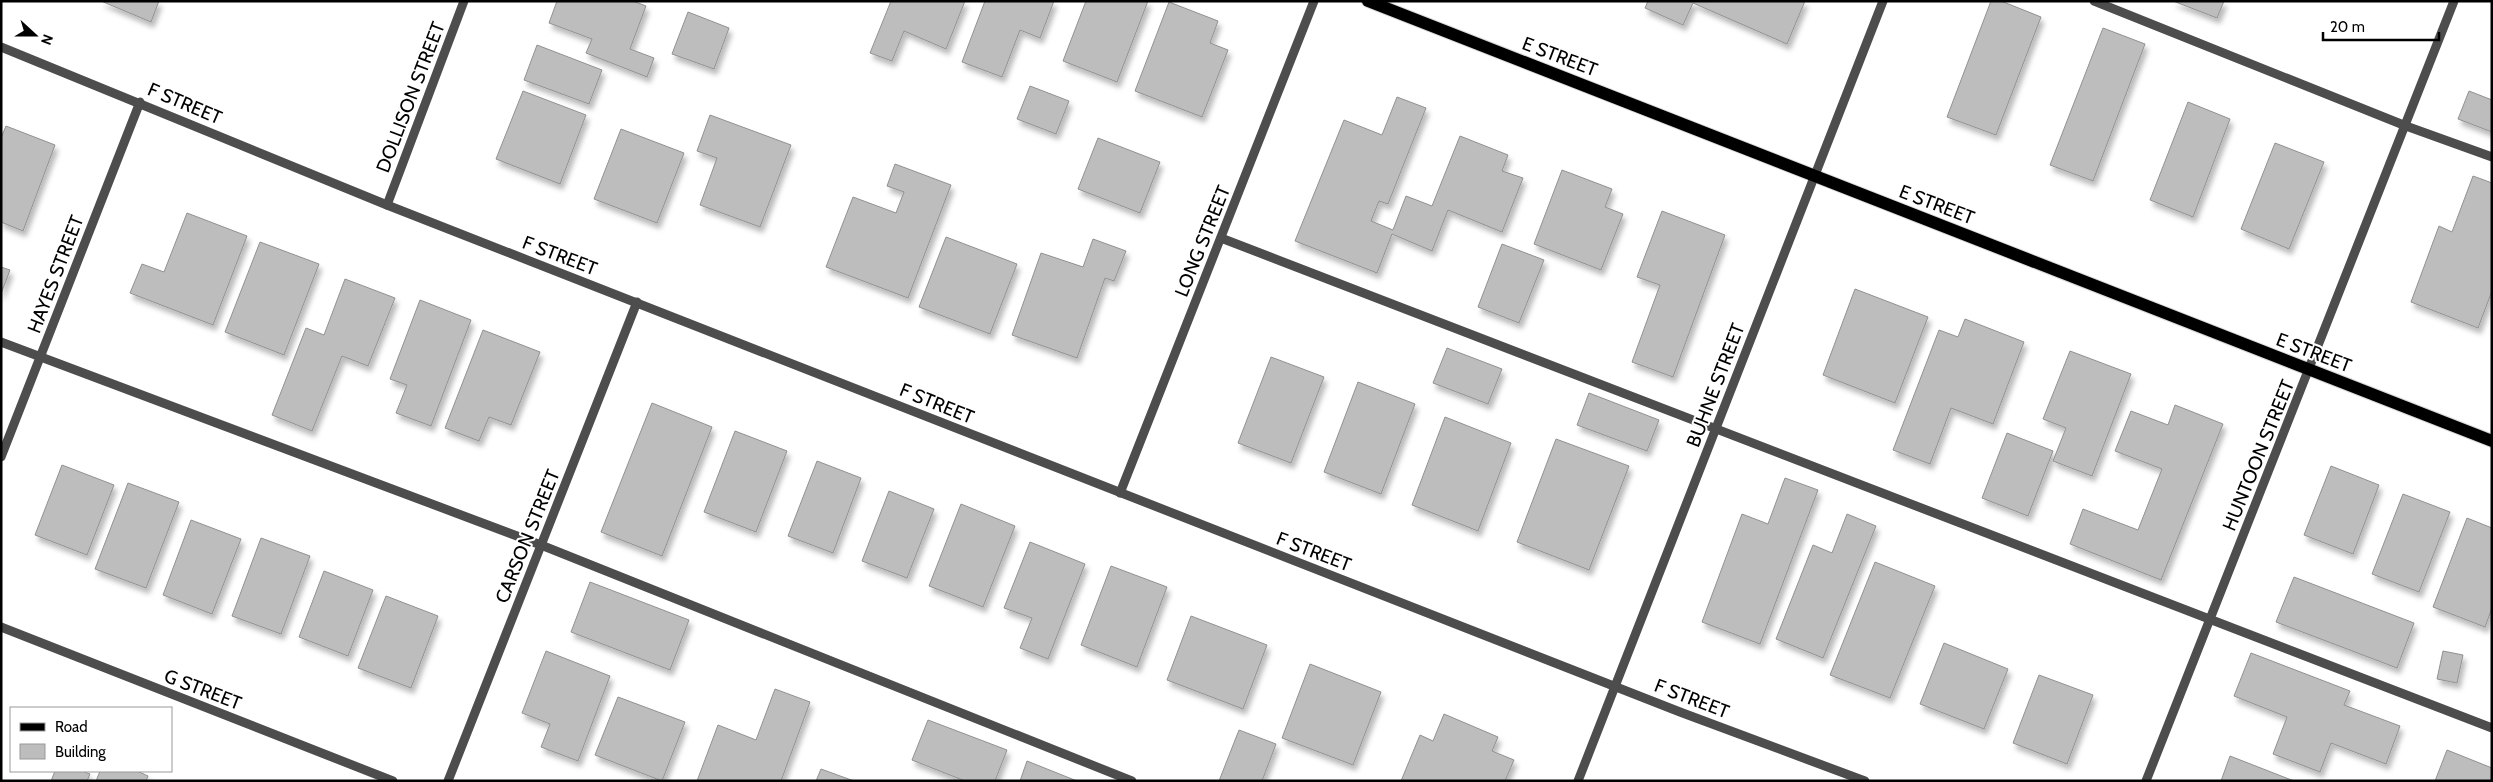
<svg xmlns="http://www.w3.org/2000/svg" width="2493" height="782" viewBox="0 0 2493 782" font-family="Cabin,sans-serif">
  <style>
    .building { fill: #bdbdbd; stroke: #919191; filter: url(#shadow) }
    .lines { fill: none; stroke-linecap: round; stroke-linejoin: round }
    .major-casing { stroke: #dbdbdb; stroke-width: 14 }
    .minor { stroke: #4d4d4d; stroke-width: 9 }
    .major { stroke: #000; stroke-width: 12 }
    .labels { text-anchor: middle; stroke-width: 4; stroke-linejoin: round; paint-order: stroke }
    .street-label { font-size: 19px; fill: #000; stroke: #fff }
  </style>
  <defs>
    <filter id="shadow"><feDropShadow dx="3" dy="5.5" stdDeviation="2.5" flood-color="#0004"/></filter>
  </defs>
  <rect width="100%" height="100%" fill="#fff"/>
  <!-- building -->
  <g class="building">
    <polygon points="101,1 159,1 151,22"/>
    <polygon points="557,1 633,1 646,6 630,49 654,58 647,77 586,53 592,39 549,23"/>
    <polygon points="891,1 965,1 946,49 904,31 892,61 870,53"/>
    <polygon points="985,1 1054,1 1040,38 1020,30 1002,77 962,62"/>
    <polygon points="1086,1 1148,1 1117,82 1063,61"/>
    <polygon points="1648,1 1805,1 1787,44 1693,3 1683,25 1645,8"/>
    <polygon points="1991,1 2001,1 2041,17 1996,135 1947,117"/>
    <polygon points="2173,1 2224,1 2217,18"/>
    <polygon points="1169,2 1218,21 1210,43 1228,50 1202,117 1135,91"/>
    <polygon points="688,12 729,28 714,69 672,54"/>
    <polygon points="2103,28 2145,44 2093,181 2050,165"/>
    <polygon points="537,45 602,70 589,104 524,80"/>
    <polygon points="1030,86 1069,101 1056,134 1017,119"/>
    <polygon points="523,91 586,115 560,184 496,159"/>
    <polygon points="2469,91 2492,100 2492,132 2458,119"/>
    <polygon points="1397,97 1426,108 1388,204 1379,201 1371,221 1393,230 1406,196 1432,206 1460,136 1508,155 1502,171 1523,178 1502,232 1448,210 1432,251 1392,234 1377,273 1295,241 1344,120 1382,135"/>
    <polygon points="2188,102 2230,119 2193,217 2150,200"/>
    <polygon points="710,115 791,145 760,227 700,205 717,158 697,151"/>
    <polygon points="6,126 55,145 23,231 1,222 1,138"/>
    <polygon points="621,129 684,153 657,223 594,199"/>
    <polygon points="1098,138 1160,162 1140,213 1078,189"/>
    <polygon points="2275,143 2324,162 2289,249 2241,229"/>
    <polygon points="895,164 951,185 908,298 826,267 853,197 896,213 904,192 887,186"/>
    <polygon points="1562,170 1612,189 1605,207 1623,214 1601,270 1534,244"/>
    <polygon points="2473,176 2492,183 2492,291 2478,328 2411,302 2439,226 2452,232"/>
    <polygon points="1662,211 1725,235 1673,377 1632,362 1660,285 1637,277"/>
    <polygon points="187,213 247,236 213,325 130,293 142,264 164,272"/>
    <polygon points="946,237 1017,264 990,334 919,307"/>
    <polygon points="1093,239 1126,251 1114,281 1105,278 1077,358 1012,335 1041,253 1083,267"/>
    <polygon points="260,242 319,264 284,355 225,332"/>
    <polygon points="1502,244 1544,260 1519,323 1478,307"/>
    <polygon points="1,267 10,270 1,294"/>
    <polygon points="345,279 395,298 368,366 342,356 312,431 272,415 306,328 324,335"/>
    <polygon points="1855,289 1928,317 1895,403 1823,375"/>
    <polygon points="420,300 471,320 431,426 396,413 407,385 390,379"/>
    <polygon points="1965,319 2024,342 1993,424 1951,408 1930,464 1893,450 1939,330 1958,337"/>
    <polygon points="483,330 540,352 511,425 489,417 479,441 445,428"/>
    <polygon points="1447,348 1502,369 1488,404 1433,383"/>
    <polygon points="2070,351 2131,374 2092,476 2053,461 2066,428 2043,419"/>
    <polygon points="1271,357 1324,377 1291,463 1238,443"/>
    <polygon points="1358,382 1415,404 1381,494 1324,472"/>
    <polygon points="1589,393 1659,420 1647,451 1577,425"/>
    <polygon points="652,403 712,427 662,556 601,532"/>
    <polygon points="2175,405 2223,424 2161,580 2070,544 2083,509 2138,530 2162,469 2115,451 2131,411 2168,425"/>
    <polygon points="1445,417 1511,443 1478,531 1412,505"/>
    <polygon points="735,431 787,451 756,532 704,512"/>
    <polygon points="2007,433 2053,451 2028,516 1982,498"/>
    <polygon points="1556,439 1629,466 1589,570 1517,542"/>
    <polygon points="817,461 861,478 833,553 788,536"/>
    <polygon points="62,465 114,485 87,555 35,535"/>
    <polygon points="2331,466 2379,485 2353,554 2304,535"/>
    <polygon points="1785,478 1818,490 1760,644 1702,622 1742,514 1768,524"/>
    <polygon points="128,483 179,502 146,588 95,569"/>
    <polygon points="889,491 934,509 907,578 862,561"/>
    <polygon points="2403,494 2450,512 2419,592 2372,574"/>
    <polygon points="961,504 1015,526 983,607 929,586"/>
    <polygon points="1847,514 1876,526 1823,658 1776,639 1813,545 1832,553"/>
    <polygon points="2467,518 2492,528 2492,608 2485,627 2433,607"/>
    <polygon points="191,520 241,539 212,614 163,595"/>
    <polygon points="261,538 310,556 281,634 232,616"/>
    <polygon points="1030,542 1085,564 1048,659 1020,648 1032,618 1004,608"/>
    <polygon points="1875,562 1935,586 1890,698 1830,675"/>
    <polygon points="1111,566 1167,587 1137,667 1081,645"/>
    <polygon points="324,571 373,590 348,656 299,637"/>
    <polygon points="2294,577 2414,623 2397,668 2276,622"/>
    <polygon points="590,582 689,620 670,670 571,632"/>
    <polygon points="386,596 438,616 411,688 358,668"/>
    <polygon points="1191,616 1267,645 1243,709 1167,680"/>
    <polygon points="1944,643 2008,669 1984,729 1920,704"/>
    <polygon points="546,651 610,676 578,761 541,747 550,724 522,713"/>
    <polygon points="2443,651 2463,655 2457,683 2437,679"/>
    <polygon points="2251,653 2350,691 2344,705 2400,726 2386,764 2331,743 2320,772 2273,754 2287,717 2234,696"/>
    <polygon points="1310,664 1381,692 1353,765 1282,738"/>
    <polygon points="2039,675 2093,695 2067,764 2013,743"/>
    <polygon points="775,689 810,702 781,781 697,781 718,725 756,740"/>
    <polygon points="618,697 685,722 662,781 595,755"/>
    <polygon points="1444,714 1498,737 1492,751 1514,760 1505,781 1401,781 1420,735 1433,741"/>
    <polygon points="928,720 1007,750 995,781 965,781 912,760"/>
    <polygon points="1239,730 1276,744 1262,781 1219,781"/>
    <polygon points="2447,750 2492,768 2492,781 2435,781"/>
    <polygon points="2230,756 2294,781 2221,781"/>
    <polygon points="1027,761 1077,781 1020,781"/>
    <polygon points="821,769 854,781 816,781"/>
    <polygon points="55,771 82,771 90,774 87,781 51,781"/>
    <polygon points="100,771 137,771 148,776 146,781 96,781"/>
  </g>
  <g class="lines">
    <!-- major casing -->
    <g class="major-casing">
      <polyline id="major" points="1368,1 2492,441"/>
    </g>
    <!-- minor -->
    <g class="minor">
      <polyline points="2094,1 2406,126 2492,157"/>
      <polyline points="1,47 387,205 1680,712 1865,781"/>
      <polyline points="387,205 464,1"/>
      <polyline points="1221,238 2492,728"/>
      <polyline points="1,342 541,545 1132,781"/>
      <polyline points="1,457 140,102"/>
      <polyline points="1120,493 1314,1"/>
      <polyline points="1,627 393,781"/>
      <polyline points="448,781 637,302"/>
      <polyline points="1578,781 1883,1"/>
      <polyline points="2146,781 2454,1"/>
    </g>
    <!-- major -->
    <use href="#major" class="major"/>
  </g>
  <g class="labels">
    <!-- street labels -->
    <g class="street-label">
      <text transform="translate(1560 56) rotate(21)" y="7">E STREET</text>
      <text transform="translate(410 97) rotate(-69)" y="7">DOLLISON STREET</text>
      <text transform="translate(185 103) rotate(23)" y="7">F STREET</text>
      <text transform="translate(1937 204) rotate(21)" y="7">E STREET</text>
      <text transform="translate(1202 241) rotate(-68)" y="7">LONG STREET</text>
      <text transform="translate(560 255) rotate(21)" y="7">F STREET</text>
      <text transform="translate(55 274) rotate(-69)" y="7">HAYES STREET</text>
      <text transform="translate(2314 352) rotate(21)" y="7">E STREET</text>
      <text transform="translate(1715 385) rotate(-69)" y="7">BUHNE STREET</text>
      <text transform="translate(937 403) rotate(22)" y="7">F STREET</text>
      <text transform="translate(2258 455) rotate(-68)" y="7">HUNTOON STREET</text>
      <text transform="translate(527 536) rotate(-68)" y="7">CARSON STREET</text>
      <text transform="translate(1314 551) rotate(21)" y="7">F STREET</text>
      <text transform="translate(203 689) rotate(21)" y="7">G STREET</text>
      <text transform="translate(1692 698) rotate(21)" y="7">F STREET</text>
    </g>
  </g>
  <!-- border -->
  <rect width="2493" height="782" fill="none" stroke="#000000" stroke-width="5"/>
  <!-- legend -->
  <rect x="10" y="707" width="162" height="65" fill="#ffffff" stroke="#999999"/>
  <rect x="20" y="723" width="25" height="8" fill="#000000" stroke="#999999"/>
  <text x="55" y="732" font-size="15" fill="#000000">Road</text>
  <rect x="20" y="744" width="25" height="15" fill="#bdbdbd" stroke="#999999"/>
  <text x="55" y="757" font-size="15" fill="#000000">Building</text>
  <!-- north arrow -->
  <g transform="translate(35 35) rotate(111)" stroke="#ffffff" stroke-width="4" paint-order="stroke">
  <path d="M0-4L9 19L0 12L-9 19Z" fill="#000000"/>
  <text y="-8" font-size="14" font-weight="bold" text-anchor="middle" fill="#000000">N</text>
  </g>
  <!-- scale -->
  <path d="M2323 32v8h116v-8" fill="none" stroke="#000000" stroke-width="2.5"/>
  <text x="2330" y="32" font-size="15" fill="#000000" stroke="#ffffff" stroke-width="4" paint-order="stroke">20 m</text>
</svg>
